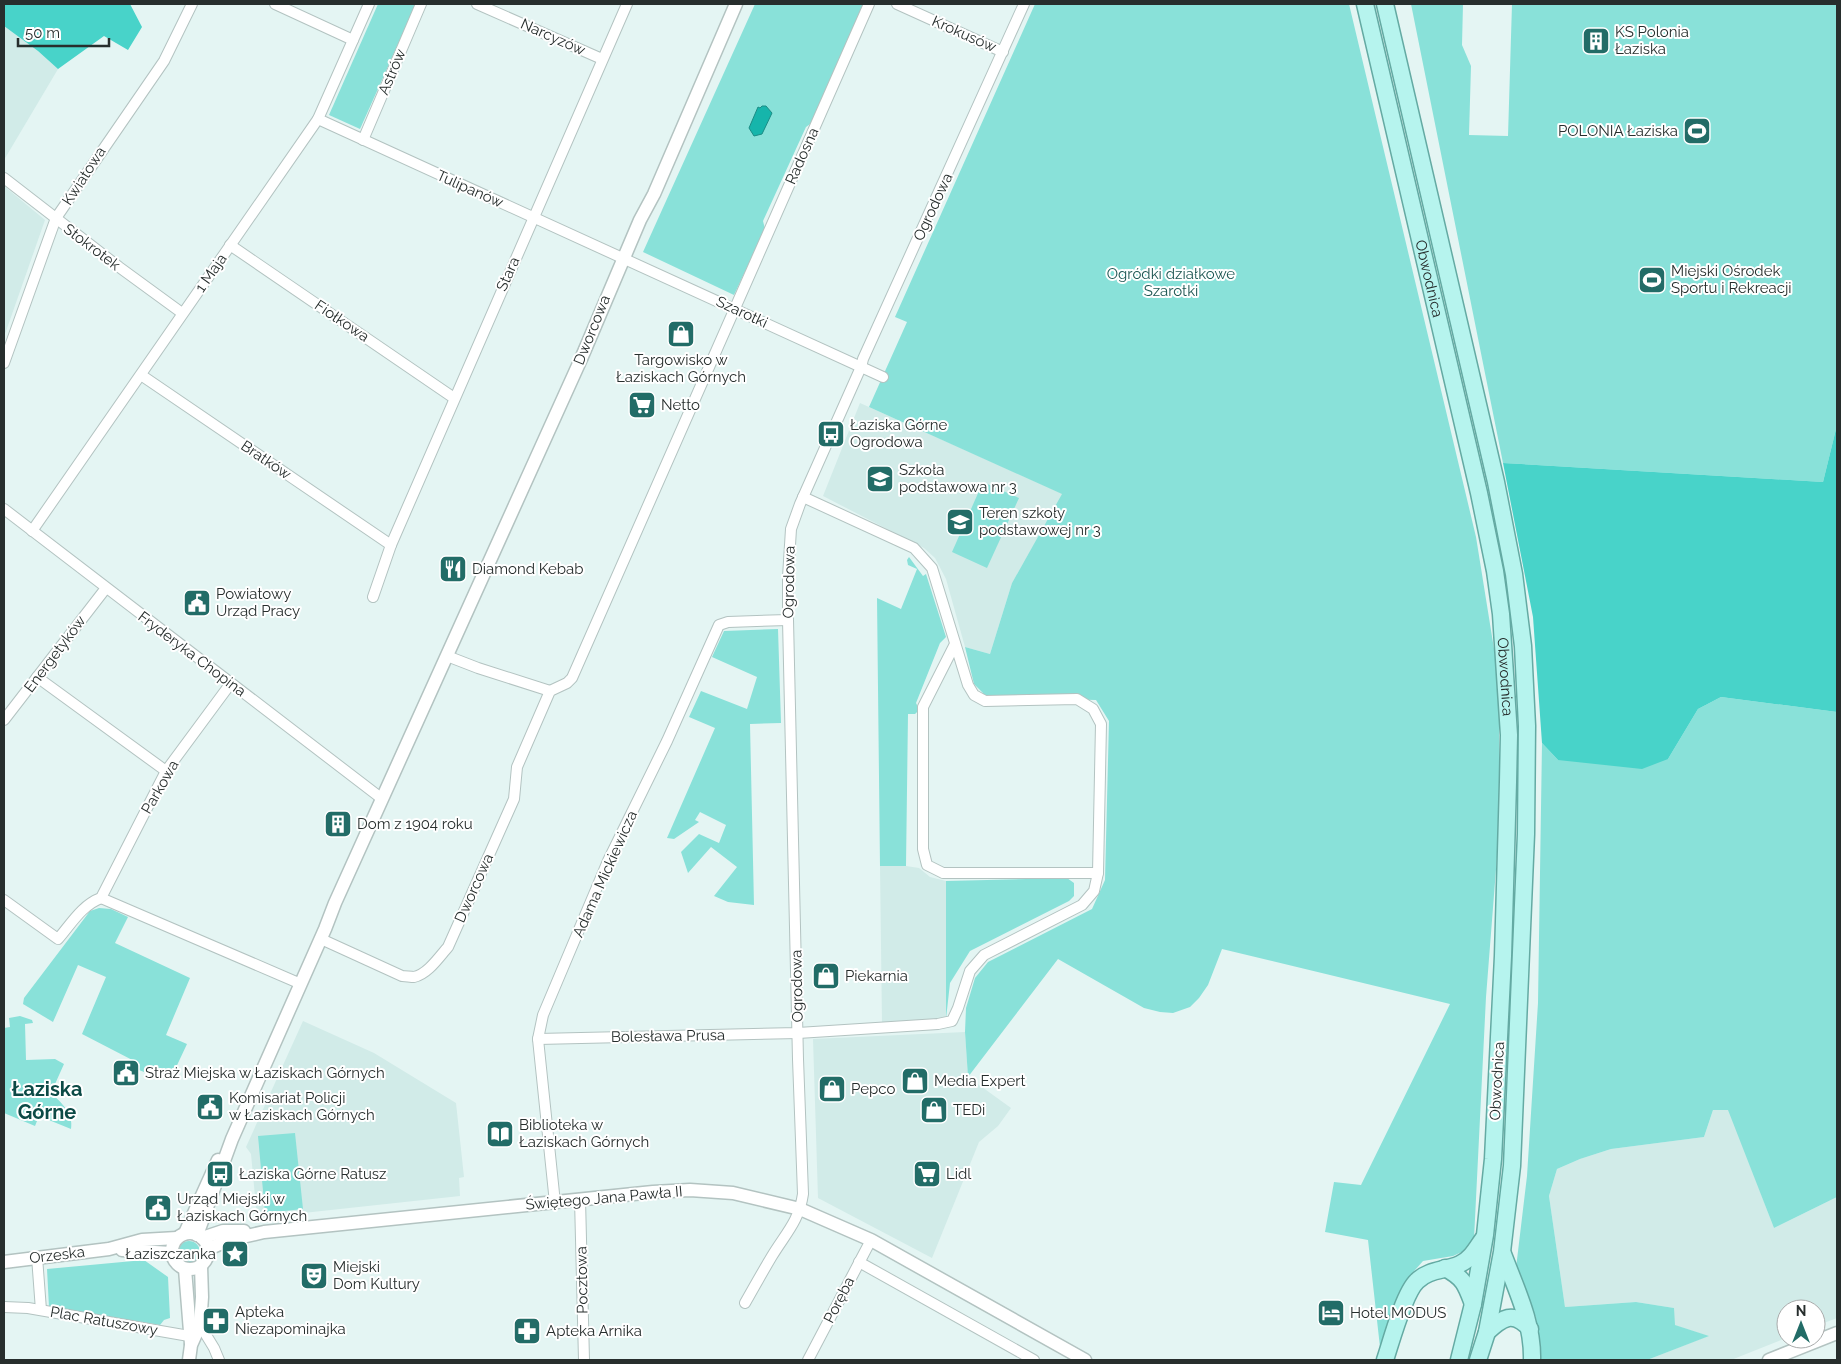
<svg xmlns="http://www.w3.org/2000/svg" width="1841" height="1364" viewBox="0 0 1841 1364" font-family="Raleway,sans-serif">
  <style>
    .built { fill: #d1ebe8 }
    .green { fill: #89e1d9 }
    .forest { fill: #48d3c9 }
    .water { fill: #16b5ab; stroke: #1b8c85 }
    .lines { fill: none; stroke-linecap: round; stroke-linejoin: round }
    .minor-casing { stroke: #b3c3c1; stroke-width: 12 }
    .tertiary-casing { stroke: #b3c3c1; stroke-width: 15 }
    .primary-casing { stroke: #64aaa3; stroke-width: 19 }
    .minor { stroke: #fff; stroke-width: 10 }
    .tertiary { stroke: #fff; stroke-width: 12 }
    .primary { stroke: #b6f4ee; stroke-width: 16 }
    .labels { text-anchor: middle; stroke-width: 4; stroke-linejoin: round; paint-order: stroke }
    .poi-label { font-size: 15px; fill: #272e2d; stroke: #fff; text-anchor: start }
    .street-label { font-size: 15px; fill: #272e2d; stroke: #fff }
    .park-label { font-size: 15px; fill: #1d5652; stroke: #fff }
    .district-label { font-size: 20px; font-weight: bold; fill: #0c4a46; stroke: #fff }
  </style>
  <rect width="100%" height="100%" fill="#e4f5f3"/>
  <!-- built -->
  <g class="built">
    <polygon points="4,26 38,51 58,69 4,160"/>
    <polygon points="4,186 45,220 4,337"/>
    <polygon points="860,403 1063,494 1012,583 990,654 965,647 946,579 935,558 924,548 823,496"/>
    <polygon points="880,866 906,866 919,868 930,877 946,881 946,1019 882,1023"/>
    <polygon points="303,1021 374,1053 456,1103 464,1177 459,1178 460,1196 257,1218 251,1154 246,1147"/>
    <polygon points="965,1032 968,1077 1011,1108 998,1126 979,1142 932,1258 818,1198 813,1039"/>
    <polygon points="1713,1110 1729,1110 1774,1228 1837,1197 1837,1318 1816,1326 1816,1309 1786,1309 1786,1338 1731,1360 1647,1360 1708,1336 1674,1325 1674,1308 1636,1302 1565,1307 1549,1196 1557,1169 1580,1159 1611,1149 1704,1137"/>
  </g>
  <!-- green -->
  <g class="green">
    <polygon points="378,4 416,4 360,129 329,115"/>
    <polygon points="755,4 864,4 813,122 806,127 763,221 765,229 734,295 643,252"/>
    <polygon points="1035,4 1349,4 1476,537 1499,680 1499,831 1486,997 1474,1239 1464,1251 1453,1256 1423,1261 1408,1278 1380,1347 1368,1240 1325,1232 1334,1182 1361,1185 1450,1004 1222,949 1208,985 1199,998 1190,1007 1173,1013 1160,1012 1144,1008 1058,959 968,1077 965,1032 966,1008 975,978 988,962 1092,909 1105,880 1109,721 1096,700 983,697 983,693 974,684 965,647 990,654 1012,583 1062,494 869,407 907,322 895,317"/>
    <polygon points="1411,4 1463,4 1462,45 1471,66 1469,135 1508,136 1512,4 1837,4 1837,425 1823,482 1503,463"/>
    <polygon points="983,482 1019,498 987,568 952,552"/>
    <polygon points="909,557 923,576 926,574 946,637 940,643 916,703 918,707 918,711 915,714 908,714 906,866 880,866 877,598 901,609 917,569 908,565 907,560"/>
    <polygon points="778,629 781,723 750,724 754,905 728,902 714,896 737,867 711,847 688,873 681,852 699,834 719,843 726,825 700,812 695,820 699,822 674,839 667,838 715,728 689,717 701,691 747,709 757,677 712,657 724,631"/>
    <polygon points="1721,697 1837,712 1837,1197 1774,1228 1728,1110 1713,1110 1704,1137 1611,1149 1580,1159 1557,1169 1549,1196 1565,1307 1636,1302 1674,1308 1675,1325 1709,1336 1647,1360 1539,1360 1536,1318 1516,1268 1527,1176 1538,1003 1542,743 1558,760 1668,759 1698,709"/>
    <polygon points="1067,878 1074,883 1074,896 1069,901 970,951 950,983 946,1019 946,881"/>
    <polygon points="99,908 111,909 128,917 115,943 190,978 166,1035 187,1044 171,1078 156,1073 154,1076 139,1070 140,1064 82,1034 106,977 78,965 53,1022 23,1004 24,998 90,911"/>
    <path d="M20,1016L32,1020L33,1023L25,1024L26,1060L55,1059L64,1064L51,1093C61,1102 74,1114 71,1129L39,1116L35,1126L4,1113V1028L10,1027L9,1018Z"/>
    <polygon points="295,1133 303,1209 265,1213 258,1136"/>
    <circle cx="189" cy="1252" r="11"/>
    <polygon points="144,1260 168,1277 170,1318 164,1320 160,1325 49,1307 47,1269"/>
  </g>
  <!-- forest -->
  <g class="forest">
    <polygon points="4,4 130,4 142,27 128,50 104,36 58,69 38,51 4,26"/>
    <polygon points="1837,425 1837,712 1721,697 1698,709 1668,759 1642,769 1558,760 1542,743 1533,617 1503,463 1823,482"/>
  </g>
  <!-- water -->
  <polygon class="water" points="762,106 766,106 772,113 762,134 754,136 749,128 758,107 760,108"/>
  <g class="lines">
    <!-- minor casing -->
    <g class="minor-casing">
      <g id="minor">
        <polyline points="275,4 353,40"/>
        <polyline points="477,4 602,59"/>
        <polyline points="897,4 1003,52"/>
        <polyline points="318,119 883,377"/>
        <polyline points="363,140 421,4"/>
        <polyline points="4,178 119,267 182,313"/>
        <polyline points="230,245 454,398"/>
        <polyline points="4,363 56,218 164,61 192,4"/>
        <polyline points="141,375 391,545"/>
        <polyline points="4,509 381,798"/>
        <polyline points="32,531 318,119 369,4"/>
        <polyline points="373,597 391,545 627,4"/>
        <polyline points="955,644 923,707 923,849 927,865 943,873 1098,873"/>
        <polyline points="447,656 478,668 550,691"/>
        <polyline points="37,677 166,771"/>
        <polyline points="4,720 106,588"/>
        <polyline points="101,898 301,984"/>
        <path d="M4,900L58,939C71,924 82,905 101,898L166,771L231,683"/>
        <path d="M321,939L402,976C405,976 411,977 414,977C428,974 439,957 448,947L514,799L517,767L550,691L567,683L572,678L869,4"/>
        <polyline points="538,1039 798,1033 938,1024 952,1021 958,1008 970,971 984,955 1082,905 1094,891 1098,873 1101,724 1093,709 1077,699 985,701 974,695 968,685 932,568 914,548 803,497"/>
        <polyline points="580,1199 584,1360"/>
        <polyline points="555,1203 538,1039 543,1015 608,861 667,741 719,625 728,622 788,620"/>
        <polyline points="37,1257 41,1310"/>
        <polyline points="859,1262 1034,1360"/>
        <path d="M745,1303C754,1287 763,1271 772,1256C786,1233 799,1221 803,1194L798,1059L788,620V577L791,529L800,504L861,367L863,359L1024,4"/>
        <polyline points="4,1307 28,1308 189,1336"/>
        <polyline points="200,1325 214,1348 219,1360"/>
        <polyline points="808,1360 871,1240"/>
      </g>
    </g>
    <!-- tertiary casing -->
    <g class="tertiary-casing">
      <g id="tertiary">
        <circle cx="190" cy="1251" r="18"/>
        <polyline points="185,1233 218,1160"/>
        <polyline points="197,1235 232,1139 325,929 335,903 581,359 640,220 654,194 736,4"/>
        <polyline points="202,1238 223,1231 244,1231"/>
        <polyline points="208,1249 229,1240 264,1232 653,1192 690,1190 733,1193 800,1209 871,1240 1085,1360"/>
        <polyline points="122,1250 171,1253"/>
        <polyline points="4,1262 109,1249 142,1240 177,1238"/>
        <polyline points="185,1269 191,1344"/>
        <polyline points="189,1360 191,1345 200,1325 202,1297 201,1266"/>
        <polyline points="1769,1360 1837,1333"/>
      </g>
    </g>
    <!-- primary casing -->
    <g class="primary-casing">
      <g id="primary">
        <path id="s1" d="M1365,4L1479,493L1495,571L1501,614L1509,735L1508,782L1503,956L1493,1159L1485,1235L1473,1304L1459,1360"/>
        <polyline points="1385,4 1496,482 1514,574 1523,646 1527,726 1526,834 1512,1166 1502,1252 1487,1332 1478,1360"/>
        <path d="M1503,1254C1516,1289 1533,1322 1532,1360"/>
        <path d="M1445,1268C1464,1278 1466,1285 1473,1304"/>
        <path d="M1487,1332C1502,1318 1513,1310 1530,1329"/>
        <path d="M1385,1360C1391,1342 1404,1293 1417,1281C1429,1269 1445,1271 1460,1264C1471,1259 1476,1249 1483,1239"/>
      </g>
    </g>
    <!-- minor -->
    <use href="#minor" class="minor"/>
    <!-- tertiary -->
    <use href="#tertiary" class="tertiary"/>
    <!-- primary -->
    <use href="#primary" class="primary"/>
  </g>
  <!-- icons -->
  <defs>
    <g id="building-square" transform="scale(1.4375)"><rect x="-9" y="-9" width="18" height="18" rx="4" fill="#226c67" stroke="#fff"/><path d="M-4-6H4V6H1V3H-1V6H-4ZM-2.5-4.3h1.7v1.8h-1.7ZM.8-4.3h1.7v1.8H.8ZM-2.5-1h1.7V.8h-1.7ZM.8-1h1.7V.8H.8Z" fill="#fff"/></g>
    <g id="stadium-square" transform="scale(1.4375)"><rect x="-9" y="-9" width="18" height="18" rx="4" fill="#226c67" stroke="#fff"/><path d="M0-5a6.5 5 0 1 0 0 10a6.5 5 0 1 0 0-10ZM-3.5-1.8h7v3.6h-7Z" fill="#fff"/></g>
    <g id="shop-square" transform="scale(1.4375)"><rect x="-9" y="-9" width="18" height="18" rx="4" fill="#226c67" stroke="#fff"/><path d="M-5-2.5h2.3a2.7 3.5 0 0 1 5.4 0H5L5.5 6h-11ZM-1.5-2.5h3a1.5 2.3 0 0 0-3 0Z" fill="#fff"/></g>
    <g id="supermarket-square" transform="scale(1.4375)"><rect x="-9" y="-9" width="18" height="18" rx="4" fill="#226c67" stroke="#fff"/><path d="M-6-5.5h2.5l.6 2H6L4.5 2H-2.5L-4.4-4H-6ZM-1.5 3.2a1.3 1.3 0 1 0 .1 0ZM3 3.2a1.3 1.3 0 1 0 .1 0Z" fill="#fff"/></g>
    <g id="bus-square" transform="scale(1.4375)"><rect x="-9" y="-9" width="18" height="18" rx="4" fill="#226c67" stroke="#fff"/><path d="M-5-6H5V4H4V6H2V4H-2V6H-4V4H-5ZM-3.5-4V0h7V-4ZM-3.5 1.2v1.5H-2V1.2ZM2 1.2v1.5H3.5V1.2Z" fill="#fff"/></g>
    <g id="school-square" transform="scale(1.4375)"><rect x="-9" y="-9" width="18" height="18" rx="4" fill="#226c67" stroke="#fff"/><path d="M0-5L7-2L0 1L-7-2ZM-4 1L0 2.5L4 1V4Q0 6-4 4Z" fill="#fff"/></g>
    <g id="restaurant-square" transform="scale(1.4375)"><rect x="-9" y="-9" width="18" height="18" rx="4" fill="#226c67" stroke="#fff"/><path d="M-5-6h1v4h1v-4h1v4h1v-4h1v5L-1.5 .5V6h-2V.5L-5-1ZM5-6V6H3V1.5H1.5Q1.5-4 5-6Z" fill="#fff"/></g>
    <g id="civic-square" transform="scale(1.4375)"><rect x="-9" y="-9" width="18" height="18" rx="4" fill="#226c67" stroke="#fff"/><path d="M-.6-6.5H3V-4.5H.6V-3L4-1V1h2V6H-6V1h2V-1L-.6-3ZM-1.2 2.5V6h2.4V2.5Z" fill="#fff"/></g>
    <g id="library-square" transform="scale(1.4375)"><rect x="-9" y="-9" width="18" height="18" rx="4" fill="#226c67" stroke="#fff"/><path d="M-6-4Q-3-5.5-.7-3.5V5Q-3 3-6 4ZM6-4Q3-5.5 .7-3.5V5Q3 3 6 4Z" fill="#fff"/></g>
    <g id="sight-square" transform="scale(1.4375)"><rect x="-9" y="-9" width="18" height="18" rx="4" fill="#226c67" stroke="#fff"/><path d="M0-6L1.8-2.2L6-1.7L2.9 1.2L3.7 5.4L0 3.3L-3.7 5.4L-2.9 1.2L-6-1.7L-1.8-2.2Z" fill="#fff"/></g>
    <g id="theatre-square" transform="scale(1.4375)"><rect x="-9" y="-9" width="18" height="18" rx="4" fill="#226c67" stroke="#fff"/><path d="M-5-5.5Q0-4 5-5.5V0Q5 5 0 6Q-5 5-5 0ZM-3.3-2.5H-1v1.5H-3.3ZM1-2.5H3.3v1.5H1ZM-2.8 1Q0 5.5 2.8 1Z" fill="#fff"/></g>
    <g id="hotel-square" transform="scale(1.4375)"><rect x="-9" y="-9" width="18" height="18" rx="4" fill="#226c67" stroke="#fff"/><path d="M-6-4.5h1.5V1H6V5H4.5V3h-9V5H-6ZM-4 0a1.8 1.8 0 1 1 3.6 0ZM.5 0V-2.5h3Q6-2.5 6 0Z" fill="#fff"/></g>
    <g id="pharmacy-square" transform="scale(1.4375)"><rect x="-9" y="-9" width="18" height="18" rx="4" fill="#226c67" stroke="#fff"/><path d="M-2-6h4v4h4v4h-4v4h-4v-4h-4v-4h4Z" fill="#fff"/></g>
  </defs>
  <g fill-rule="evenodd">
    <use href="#building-square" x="1596" y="41"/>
    <use href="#stadium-square" x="1697" y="131"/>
    <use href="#stadium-square" x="1652" y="280"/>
    <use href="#shop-square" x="681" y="334"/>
    <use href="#supermarket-square" x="642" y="405"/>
    <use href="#bus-square" x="831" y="434"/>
    <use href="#school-square" x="880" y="479"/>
    <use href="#school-square" x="960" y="522"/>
    <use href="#restaurant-square" x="453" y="569"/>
    <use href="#civic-square" x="197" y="603"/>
    <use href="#building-square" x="338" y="824"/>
    <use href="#shop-square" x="826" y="976"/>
    <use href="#civic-square" x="126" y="1073"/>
    <use href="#shop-square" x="915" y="1081"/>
    <use href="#shop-square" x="832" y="1089"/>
    <use href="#civic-square" x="210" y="1107"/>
    <use href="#shop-square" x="934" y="1110"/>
    <use href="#library-square" x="500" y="1134"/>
    <use href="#bus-square" x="220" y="1174"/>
    <use href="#supermarket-square" x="927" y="1174"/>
    <use href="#civic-square" x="158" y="1208"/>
    <use href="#sight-square" x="235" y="1254"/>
    <use href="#theatre-square" x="314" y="1276"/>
    <use href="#hotel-square" x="1331" y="1313"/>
    <use href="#pharmacy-square" x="216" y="1321"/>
    <use href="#pharmacy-square" x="527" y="1331"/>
  </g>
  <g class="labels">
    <!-- poi labels -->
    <g class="poi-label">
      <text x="1615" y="37">KS Polonia<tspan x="1615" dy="17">Łaziska</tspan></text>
      <text x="1678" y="136" text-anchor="end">POLONIA Łaziska</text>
      <text x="1671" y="276">Miejski Ośrodek<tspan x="1671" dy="17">Sportu i Rekreacji</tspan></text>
      <text x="681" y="365" text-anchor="middle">Targowisko w<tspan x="681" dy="17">Łaziskach Górnych</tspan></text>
      <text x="661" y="410">Netto</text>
      <text x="850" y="430">Łaziska Górne<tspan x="850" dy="17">Ogrodowa</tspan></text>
      <text x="899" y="475">Szkoła<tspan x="899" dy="17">podstawowa nr 3</tspan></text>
      <text x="979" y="518">Teren szkoły<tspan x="979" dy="17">podstawowej nr 3</tspan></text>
      <text x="472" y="574">Diamond Kebab</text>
      <text x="216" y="599">Powiatowy<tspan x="216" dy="17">Urząd Pracy</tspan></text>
      <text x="357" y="829">Dom z 1904 roku</text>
      <text x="845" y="981">Piekarnia</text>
      <text x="145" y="1078">Straż Miejska w Łaziskach Górnych</text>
      <text x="934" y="1086">Media Expert</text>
      <text x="851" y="1094">Pepco</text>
      <text x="229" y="1103">Komisariat Policji<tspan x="229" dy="17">w Łaziskach Górnych</tspan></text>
      <text x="953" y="1115">TEDi</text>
      <text x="519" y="1130">Biblioteka w<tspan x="519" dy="17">Łaziskach Górnych</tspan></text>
      <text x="239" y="1179">Łaziska Górne Ratusz</text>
      <text x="946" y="1179">Lidl</text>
      <text x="177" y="1204">Urząd Miejski w<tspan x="177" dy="17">Łaziskach Górnych</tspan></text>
      <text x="216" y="1259" text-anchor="end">Łaziszczanka</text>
      <text x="333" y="1272">Miejski<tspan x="333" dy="17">Dom Kultury</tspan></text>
      <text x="235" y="1317">Apteka<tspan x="235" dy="17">Niezapominajka</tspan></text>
      <text x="1350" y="1318">Hotel MODUS</text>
      <text x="546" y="1336">Apteka Arnika</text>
    </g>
    <!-- street labels -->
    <g class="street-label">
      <text transform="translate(964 34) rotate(24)" y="5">Krokusów</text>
      <text transform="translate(553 37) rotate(24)" y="5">Narcyzów</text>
      <text transform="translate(392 72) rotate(-67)" y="5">Astrów</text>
      <text transform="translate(802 156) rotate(-66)" y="5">Radosna</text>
      <text transform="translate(84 176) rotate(-57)" y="5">Kwiatowa</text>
      <text transform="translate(470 189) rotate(24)" y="5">Tulipanów</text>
      <text transform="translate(933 207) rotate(-65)" y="5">Ogrodowa</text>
      <text transform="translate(92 247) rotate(37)" y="5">Stokrotek</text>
      <text transform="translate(211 273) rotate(-55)" y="5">1 Maja</text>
      <text transform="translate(508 274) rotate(-66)" y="5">Stara</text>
      <text dy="5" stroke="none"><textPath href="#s1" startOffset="282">Obwodnica</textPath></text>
      <text transform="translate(742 312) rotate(25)" y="5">Szarotki</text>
      <text transform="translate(342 321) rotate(34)" y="5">Fiołkowa</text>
      <text transform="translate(592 330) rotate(-68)" y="5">Dworcowa</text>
      <text transform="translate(266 460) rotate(34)" y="5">Bratków</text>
      <text transform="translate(789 582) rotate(-89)" y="5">Ogrodowa</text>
      <text transform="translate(55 654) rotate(-53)" y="5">Energetyków</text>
      <text transform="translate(192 654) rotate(37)" y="5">Fryderyka Chopina</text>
      <text dy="5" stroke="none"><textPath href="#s1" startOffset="688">Obwodnica</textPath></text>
      <text transform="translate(160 787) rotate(-60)" y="5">Parkowa</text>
      <text transform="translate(605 874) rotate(-66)" y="5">Adama Mickiewicza</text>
      <text transform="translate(474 888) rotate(-66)" y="5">Dworcowa</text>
      <text transform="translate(797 986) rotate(-91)" y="5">Ogrodowa</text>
      <text transform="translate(668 1036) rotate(-1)" y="5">Bolesława Prusa</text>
      <text transform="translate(1497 1081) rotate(-87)" y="5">Obwodnica</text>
      <text transform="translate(604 1198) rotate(-5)" y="5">Świętego Jana Pawła II</text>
      <text transform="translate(57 1255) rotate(-7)" y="5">Orzeska</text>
      <text transform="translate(582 1280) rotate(-91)" y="5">Pocztowa</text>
      <text transform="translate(839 1300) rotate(-63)" y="5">Poręba</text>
      <text transform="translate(104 1321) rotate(10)" y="5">Plac Ratuszowy</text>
    </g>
    <!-- park labels -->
    <g class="park-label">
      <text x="1171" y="279">Ogródki działkowe<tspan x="1171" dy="17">Szarotki</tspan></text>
    </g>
    <!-- district labels -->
    <g class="district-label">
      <text x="47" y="1096">Łaziska<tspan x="47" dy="23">Górne</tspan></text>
    </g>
  </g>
  <!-- border -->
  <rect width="1841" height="1364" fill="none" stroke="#272e2d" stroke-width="10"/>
  <!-- north arrow -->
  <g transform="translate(1801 1324)"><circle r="24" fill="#ffffff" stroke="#a9abab"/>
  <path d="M0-4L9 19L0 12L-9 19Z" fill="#226c67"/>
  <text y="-8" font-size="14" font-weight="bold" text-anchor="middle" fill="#272e2d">N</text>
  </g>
  <!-- scale -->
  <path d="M18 38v8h91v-8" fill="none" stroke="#272e2d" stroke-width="2.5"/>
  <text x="25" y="38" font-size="15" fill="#272e2d" stroke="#ffffff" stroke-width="4" paint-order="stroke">50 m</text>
</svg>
